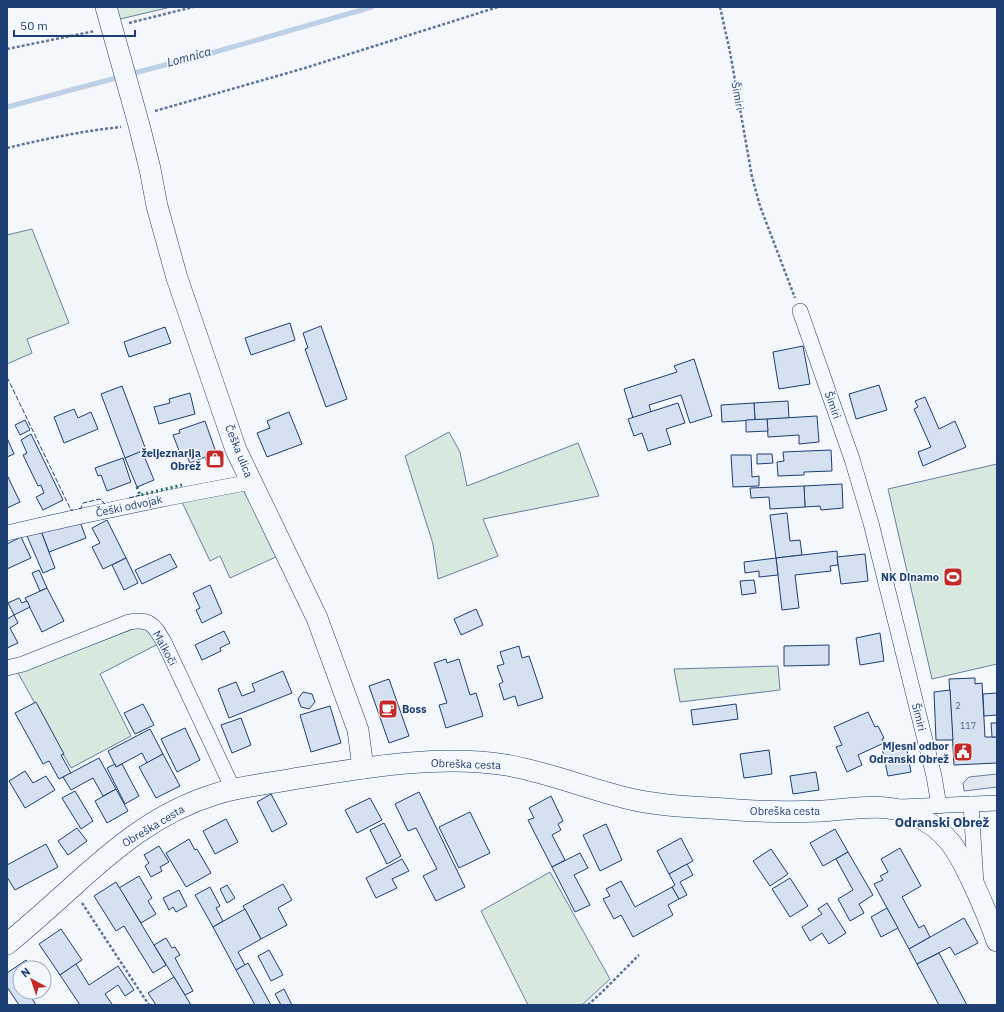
<svg xmlns="http://www.w3.org/2000/svg" width="1004" height="1012" viewBox="0 0 1004 1012" font-family="'IBM Plex Sans',sans-serif">
  <style>
    .green { fill: #d7e8df; stroke: #687fa3 }
    .parking { fill: #e3e8f0; stroke: #687fa3 }
    .lines { fill: none; stroke-linecap: round; stroke-linejoin: round }
    .stream { stroke: #bed0e5; stroke-width: 5 }
    .building { fill: #d5e0f0; stroke: #1d3f73 }
    .street-casing { stroke: #1d3f73; stroke-width: 16 }
    .secondary-casing { stroke: #1d3f73; stroke-width: 22 }
    .path { stroke: #5e769c; stroke-width: 2.5; stroke-dasharray: 3 2; stroke-linecap: butt }
    .street { stroke: #f4f7fb; stroke-width: 15 }
    .secondary { stroke: #f4f7fb; stroke-width: 21 }
    .hedge { stroke: #2c6c60; stroke-width: 3; stroke-dasharray: 2 3; stroke-linecap: butt }
    .fence { stroke: #1d3f73; stroke-width: 1; stroke-dasharray: 5 2; stroke-linecap: butt }
    .labels { text-anchor: middle; stroke-width: 3; stroke-linejoin: round; paint-order: stroke }
    .number-label { font-size: 9px; fill: #4b6792 }
    .street-label { font-size: 11px; fill: #1d3f73; stroke: #f4f7fb }
    .poi-label { font-size: 11px; font-weight: bold; fill: #1d3f73; stroke: #f4f7fb; text-anchor: end }
    .water-label { font-size: 12px; font-style: italic; fill: #1d3f73; stroke: #f4f7fb }
    .quarter-label { font-size: 13px; font-weight: bold; fill: #1d3f73; stroke: #f4f7fb }
  </style>
  <rect width="100%" height="100%" fill="#f4f7fb"/>
  <!-- green -->
  <g class="green">
    <polygon points="113,7 171,7 116,20"/>
    <polygon points="32,229 69,323 27,339 32,353 7,364 7,235"/>
    <polygon points="449,432 460,452 467,486 578,443 599,496 483,519 498,556 438,579 433,544 405,456"/>
    <polygon points="997,464 997,664 932,679 888,489"/>
    <polygon points="236,490 244,491 278,556 230,578 220,556 210,561 182,502"/>
    <polygon points="138,627 145,627 158,644 100,674 131,736 71,768 18,673"/>
    <polygon points="778,666 780,690 680,702 674,669"/>
    <polygon points="550,872 610,979 582,1005 528,1005 481,911"/>
  </g>
  <!-- parking -->
  <polygon class="parking" points="997,774 997,787 964,791 963,783 969,777"/>
  <g class="lines">
    <!-- stream -->
    <g class="stream">
      <polyline points="130,74 208,54 372,7"/>
      <polyline points="7,107 120,77"/>
    </g>
  </g>
  <!-- building -->
  <g class="building">
    <polygon points="290,323 295,340 251,355 245,338"/>
    <polygon points="321,326 347,399 326,407 305,349 308,348 303,333"/>
    <polygon points="165,327 171,343 129,357 124,342"/>
    <polygon points="803,346 810,384 779,389 773,352"/>
    <polygon points="694,359 712,416 690,423 681,395 649,405 651,412 633,418 624,389 677,372 674,366"/>
    <polygon points="879,385 887,410 856,419 849,394"/>
    <polygon points="122,386 146,450 125,458 101,394"/>
    <polygon points="190,393 195,414 159,424 154,407 170,403 169,399"/>
    <polygon points="925,397 939,429 955,421 966,447 923,466 918,452 931,447 914,409 918,407 915,401"/>
    <polygon points="788,401 789,418 755,420 754,403"/>
    <polygon points="678,403 685,423 666,429 671,444 648,451 642,433 634,436 628,419"/>
    <polygon points="754,403 755,420 722,422 721,405"/>
    <polygon points="74,409 78,418 91,412 98,429 64,443 54,417"/>
    <polygon points="289,412 302,444 267,457 257,433 270,428 267,421"/>
    <polygon points="817,416 819,442 799,444 799,435 768,437 767,419"/>
    <polygon points="767,419 768,431 746,432 746,420"/>
    <polygon points="25,420 30,430 20,435 15,425"/>
    <polygon points="205,421 219,461 208,465 205,457 190,463 185,451 180,453 173,435 180,433 179,430"/>
    <polygon points="31,434 63,500 43,510 36,497 44,493 41,485 38,486 23,455 27,453 21,440"/>
    <polygon points="7,438 14,454 7,457"/>
    <polygon points="831,450 832,471 804,472 804,475 778,476 777,462 784,461 783,452"/>
    <polygon points="142,451 154,480 137,487 125,458"/>
    <polygon points="757,454 772,454 773,463 757,464"/>
    <polygon points="731,455 751,455 752,477 759,476 759,486 733,487"/>
    <polygon points="123,458 131,482 107,491 101,475 98,476 95,468"/>
    <polygon points="7,475 20,502 7,508"/>
    <polygon points="842,484 843,508 821,510 820,506 805,507 804,486"/>
    <polygon points="804,486 805,507 770,509 769,497 751,498 750,488"/>
    <polygon points="787,513 790,541 800,540 802,555 776,558 770,515"/>
    <polygon points="79,519 86,538 49,552 41,531"/>
    <polygon points="107,520 126,558 103,569 92,547 100,543 92,528"/>
    <polygon points="41,531 55,568 43,573 27,536"/>
    <polygon points="21,537 31,558 7,569 7,544"/>
    <polygon points="837,551 838,565 830,566 831,571 795,575 799,608 782,610 776,558"/>
    <polygon points="170,554 177,567 142,584 135,570"/>
    <polygon points="865,554 868,581 841,584 837,557"/>
    <polygon points="126,558 138,583 124,590 112,565"/>
    <polygon points="776,558 778,575 759,577 759,571 745,573 744,562"/>
    <polygon points="39,570 47,588 40,591 32,573"/>
    <polygon points="754,580 756,593 742,595 740,581"/>
    <polygon points="210,585 222,613 202,623 196,610 200,608 193,593"/>
    <polygon points="47,588 64,621 42,632 25,598"/>
    <polygon points="19,598 22,603 27,601 30,607 14,615 8,603"/>
    <polygon points="476,609 483,625 461,635 454,619"/>
    <polygon points="14,615 18,623 10,628 18,643 7,648 7,619"/>
    <polygon points="224,631 230,643 220,648 221,651 202,660 195,645"/>
    <polygon points="880,633 884,661 860,665 856,638"/>
    <polygon points="829,645 829,665 784,666 784,646"/>
    <polygon points="519,646 522,658 529,656 543,698 518,706 515,696 504,700 499,684 503,682 497,666 504,664 500,652"/>
    <polygon points="446,659 447,663 459,659 470,695 476,693 483,716 446,728 439,705 447,703 434,663"/>
    <polygon points="283,671 292,693 229,718 218,689 236,682 242,696 255,691 252,684"/>
    <polygon points="975,678 975,684 982,683 985,737 997,737 997,763 954,765 949,679"/>
    <polygon points="389,679 409,736 389,743 369,686"/>
    <polygon points="950,690 953,740 936,740 934,692"/>
    <polygon points="303,692 312,694 315,702 309,709 301,707 298,699"/>
    <polygon points="997,693 997,715 984,716 983,694"/>
    <polygon points="36,702 64,754 61,755 71,773 59,779 49,761 43,764 15,713"/>
    <polygon points="143,704 154,725 135,734 124,713"/>
    <polygon points="736,704 738,719 693,725 691,710"/>
    <polygon points="330,706 341,743 311,752 300,715"/>
    <polygon points="868,712 875,727 878,726 884,738 882,739 884,743 858,755 862,765 847,772 836,747 842,745 834,727"/>
    <polygon points="241,718 251,745 232,753 221,725"/>
    <polygon points="991,723 997,723 997,737 992,737"/>
    <polygon points="185,728 200,760 177,772 161,739"/>
    <polygon points="150,729 163,754 147,763 142,753 116,767 108,751"/>
    <polygon points="906,744 911,772 888,776 882,748"/>
    <polygon points="769,750 772,774 744,778 740,754"/>
    <polygon points="163,754 180,786 156,798 139,767"/>
    <polygon points="99,758 116,789 103,796 93,778 71,790 63,777"/>
    <polygon points="115,764 116,767 122,764 139,796 125,804 107,768"/>
    <polygon points="25,771 33,783 46,776 55,790 25,808 9,781"/>
    <polygon points="816,772 819,790 793,794 790,776"/>
    <polygon points="116,789 128,811 107,823 95,801"/>
    <polygon points="75,791 93,821 81,829 62,798"/>
    <polygon points="419,792 465,887 436,901 423,876 437,869 416,828 408,831 395,804"/>
    <polygon points="271,794 287,824 272,832 257,802"/>
    <polygon points="551,796 563,821 558,824 561,830 552,835 565,860 552,867 528,820 534,818 529,808"/>
    <polygon points="370,798 382,820 357,833 345,810"/>
    <polygon points="470,812 490,853 459,868 439,827"/>
    <polygon points="226,819 238,842 215,854 203,831"/>
    <polygon points="384,823 401,856 387,864 370,830"/>
    <polygon points="606,824 622,860 600,871 583,835"/>
    <polygon points="77,828 87,841 68,855 58,841"/>
    <polygon points="835,829 848,852 823,866 810,843"/>
    <polygon points="681,838 693,861 669,874 657,851"/>
    <polygon points="189,839 195,850 197,849 211,873 186,887 166,853"/>
    <polygon points="46,844 58,867 15,890 7,877 7,865"/>
    <polygon points="159,846 169,862 160,867 162,871 151,877 145,866 149,863 144,855"/>
    <polygon points="900,848 921,886 902,897 919,928 924,925 930,937 909,949 874,884 883,880 880,876 888,872 881,859"/>
    <polygon points="771,849 788,874 770,886 753,861"/>
    <polygon points="848,852 873,895 859,904 864,913 850,921 838,899 853,890 836,859"/>
    <polygon points="580,853 588,868 574,875 590,905 575,912 552,867"/>
    <polygon points="402,859 409,871 392,879 397,888 376,898 366,878"/>
    <polygon points="687,864 693,875 680,882 687,895 679,899 672,887 675,885 669,874"/>
    <polygon points="139,876 152,898 148,901 156,914 141,923 119,888"/>
    <polygon points="790,878 808,906 790,917 772,889"/>
    <polygon points="621,881 635,907 672,887 679,899 668,905 673,915 633,937 621,915 614,919 603,899 610,896 606,889"/>
    <polygon points="116,882 166,965 153,973 124,926 116,931 94,896"/>
    <polygon points="283,884 292,900 278,908 287,925 261,939 243,906"/>
    <polygon points="227,885 235,898 227,903 220,889"/>
    <polygon points="210,887 220,906 216,908 223,921 213,927 195,895"/>
    <polygon points="179,890 187,906 176,912 173,907 169,910 163,898"/>
    <polygon points="827,903 846,933 829,944 822,933 810,941 802,927 822,914 818,909"/>
    <polygon points="887,908 898,928 881,937 871,917"/>
    <polygon points="245,909 261,939 238,952 245,965 236,970 213,927"/>
    <polygon points="964,918 978,943 955,955 950,947 917,964 909,949"/>
    <polygon points="61,929 82,960 60,975 39,944"/>
    <polygon points="166,938 172,948 175,947 180,955 175,958 193,991 185,995 154,945"/>
    <polygon points="269,950 283,975 271,981 258,956"/>
    <polygon points="939,953 967,1005 939,1005 917,964"/>
    <polygon points="26,960 31,968 20,968 20,992 28,992 36,1005 19,1005 7,987 7,973"/>
    <polygon points="248,963 271,1005 255,1005 236,970"/>
    <polygon points="76,964 89,985 118,966 134,990 125,996 118,985 105,994 112,1004 111,1005 80,1005 60,975"/>
    <polygon points="174,977 191,1005 156,1005 148,993"/>
    <polygon points="284,989 292,1005 281,1005 275,994"/>
  </g>
  <g class="lines">
    <!-- street casing -->
    <g class="street-casing">
      <g id="street">
        <polyline points="800,311 852,459 871,523 934,776 939,806"/>
        <path d="M7,533C88,514 169,497 251,482"/>
        <path d="M7,668L23,664L129,622C150,618 154,625 164,642L233,789"/>
        <polyline points="971,804 976,884"/>
        <polyline points="900,807 997,803"/>
      </g>
    </g>
    <!-- secondary casing -->
    <g class="secondary-casing">
      <g id="secondary">
        <polyline points="106,7 139,125 150,169 157,206 177,278 236,450 317,618 358,730 363,768"/>
        <path d="M7,944C29,926 50,907 71,888C115,848 157,812 216,794C241,786 268,784 293,779C363,768 436,754 506,765C547,772 586,788 626,798C662,807 701,807 738,810C766,812 794,812 823,811C852,809 884,802 912,814C947,829 958,851 973,883C982,902 990,921 997,941"/>
      </g>
    </g>
    <!-- path -->
    <g class="path">
      <polyline points="720,7 730,52 752,177 760,206 795,298"/>
      <polyline points="129,23 193,7"/>
      <polyline points="7,49 95,31"/>
      <polyline points="155,111 305,68 498,7"/>
      <path d="M7,148C45,139 82,131 121,127"/>
      <polyline points="82,903 149,1005"/>
      <polyline points="588,1005 602,992 639,955"/>
    </g>
    <!-- street -->
    <use href="#street" class="street"/>
    <!-- secondary -->
    <use href="#secondary" class="secondary"/>
    <!-- hedge -->
    <polyline class="hedge" points="137,487 140,495 182,485"/>
    <!-- fence -->
    <g class="fence">
      <polyline points="7,377 71,510 73,510"/>
      <polyline points="129,498 140,495"/>
      <polyline points="79,509 81,508 83,503 100,499 105,504"/>
    </g>
  </g>
  <!-- icons -->
  <defs>
    <g id="shop-square" transform="scale(1)"><rect x="-9" y="-9" width="18" height="18" rx="4" fill="#c62828" stroke="#f4f7fb"/><path d="M-5-2.5h2.3a2.7 3.5 0 0 1 5.4 0H5L5.5 6h-11ZM-1.5-2.5h3a1.5 2.3 0 0 0-3 0Z" fill="#fff"/></g>
    <g id="stadium-square" transform="scale(1)"><rect x="-9" y="-9" width="18" height="18" rx="4" fill="#c62828" stroke="#f4f7fb"/><path d="M0-5a6.5 5 0 1 0 0 10a6.5 5 0 1 0 0-10ZM-3.5-1.8h7v3.6h-7Z" fill="#fff"/></g>
    <g id="cafe-square" transform="scale(1)"><rect x="-9" y="-9" width="18" height="18" rx="4" fill="#c62828" stroke="#f4f7fb"/><path d="M-5.5-4.5H6V0H3Q3 3.5 0 3.5H-2.5Q-5.5 3.5-5.5 0ZM3-3.2v2h1.7v-2ZM-6 4.5H4V6H-6Z" fill="#fff"/></g>
    <g id="civic-square" transform="scale(1)"><rect x="-9" y="-9" width="18" height="18" rx="4" fill="#c62828" stroke="#f4f7fb"/><path d="M-.6-6.5H3V-4.5H.6V-3L4-1V1h2V6H-6V1h2V-1L-.6-3ZM-1.2 2.5V6h2.4V2.5Z" fill="#fff"/></g>
  </defs>
  <g fill-rule="evenodd">
    <use href="#shop-square" x="215" y="459"/>
    <use href="#stadium-square" x="953" y="577"/>
    <use href="#cafe-square" x="388" y="709"/>
    <use href="#civic-square" x="963" y="752"/>
  </g>
  <g class="labels">
    <!-- number labels -->
    <g class="number-label">
      <text x="958" y="709">2</text>
      <text x="968" y="729">117</text>
    </g>
    <!-- street labels -->
    <g class="street-label">
      <text transform="translate(738 96) rotate(80)" y="4">Šimiri</text>
      <text transform="translate(833 405) rotate(71)" y="4">Šimiri</text>
      <text transform="translate(239 451) rotate(68)" y="4">Češka ulica</text>
      <text transform="translate(129 506) rotate(-12)" y="4">Češki odvojak</text>
      <text transform="translate(165 648) rotate(62)" y="4">Malkoči</text>
      <text transform="translate(919 717) rotate(76)" y="4">Šimiri</text>
      <text transform="translate(466 764) rotate(2)" y="4">Obreška cesta</text>
      <text x="785" y="815">Obreška cesta</text>
      <text transform="translate(153 826) rotate(-31)" y="4">Obreška cesta</text>
    </g>
    <!-- poi labels -->
    <g class="poi-label">
      <text x="201" y="457">željeznarija<tspan x="201" dy="13">Obrež</tspan></text>
      <text x="939" y="581">NK Dinamo</text>
      <text x="402" y="713" text-anchor="start">Boss</text>
      <text x="949" y="750">Mjesni odbor<tspan x="949" dy="13">Odranski Obrež</tspan></text>
    </g>
    <!-- water labels -->
    <g class="water-label">
      <text transform="translate(189 57) rotate(-15)" y="4">Lomnica</text>
    </g>
    <!-- quarter labels -->
    <g class="quarter-label">
      <text x="942" y="827">Odranski Obrež</text>
    </g>
  </g>
  <!-- border -->
  <rect width="1004" height="1012" fill="none" stroke="#1d3f73" stroke-width="16"/>
  <!-- north arrow -->
  <g transform="translate(32 980) rotate(320)"><circle r="19" fill="#f4f7fb" stroke="#9eadc5"/>
  <path d="M0-3L7 15L0 10L-7 15Z" fill="#c62828"/>
  <text y="-6" font-size="11" font-weight="bold" text-anchor="middle" fill="#1d3f73">N</text>
  </g>
  <!-- scale -->
  <path d="M14 30v6h121v-6" fill="none" stroke="#1d3f73" stroke-width="2"/>
  <text x="20" y="30" font-size="12" fill="#1d3f73" stroke="#f4f7fb" stroke-width="3" paint-order="stroke">50 m</text>
</svg>
